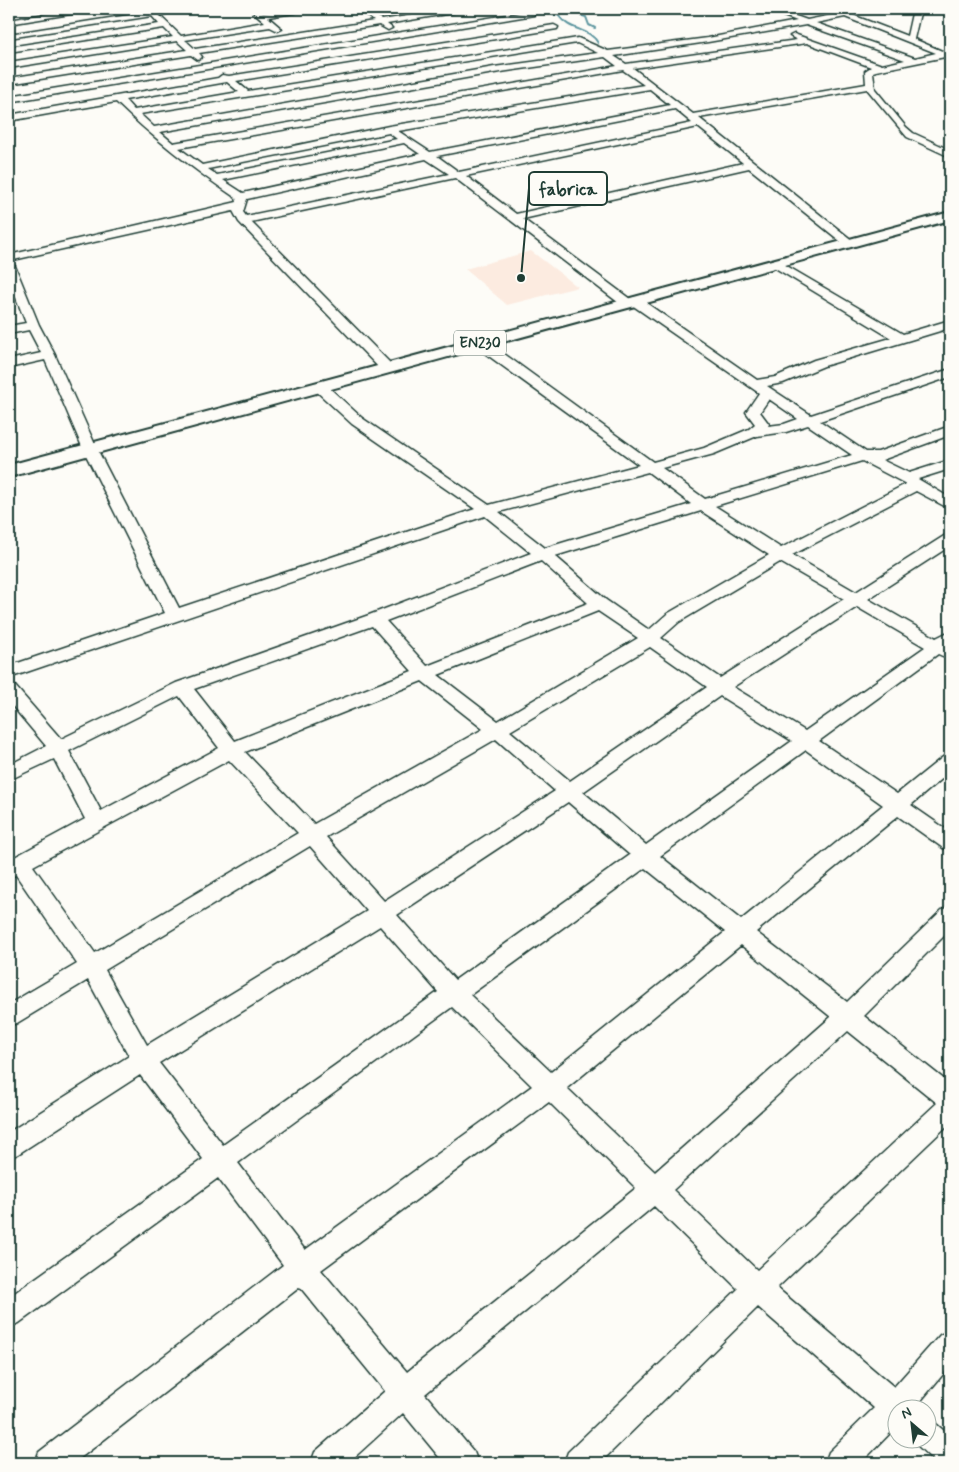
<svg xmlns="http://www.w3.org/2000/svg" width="959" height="1472" viewBox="0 0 959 1472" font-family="Mynerve,sans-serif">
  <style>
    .built { fill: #fcebe0 }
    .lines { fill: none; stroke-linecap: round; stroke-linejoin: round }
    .stream { stroke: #5d969f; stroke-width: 2 }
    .minor-casing { stroke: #1f3d34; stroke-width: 3 }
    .major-casing { stroke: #1f3d34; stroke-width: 4 }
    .minor { fill: #fdfcf7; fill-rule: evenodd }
    .major { fill: #fdfcf7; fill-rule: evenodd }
    .labels { text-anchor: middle; stroke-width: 4; stroke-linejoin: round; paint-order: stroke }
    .shield { fill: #fdfcf7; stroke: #62766e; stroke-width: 1 }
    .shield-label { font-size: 15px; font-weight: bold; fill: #1f3d34 }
    .leader { fill: none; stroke: #1f3d34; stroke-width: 2 }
    .callout-dot { fill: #1f3d34; stroke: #fdfcf7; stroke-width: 2 }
    .callout { fill: #fdfcf7; stroke: #1f3d34; stroke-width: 2 }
    .callout-label { font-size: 18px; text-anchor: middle; font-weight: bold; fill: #1f3d34 }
  </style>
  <rect width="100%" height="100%" fill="#fdfcf7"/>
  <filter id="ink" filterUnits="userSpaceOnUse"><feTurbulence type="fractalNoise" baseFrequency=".02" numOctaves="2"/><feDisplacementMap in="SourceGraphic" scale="10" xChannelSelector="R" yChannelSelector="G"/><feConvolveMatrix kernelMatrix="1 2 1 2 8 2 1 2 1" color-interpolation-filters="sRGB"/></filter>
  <g filter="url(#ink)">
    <!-- built -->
    <polygon class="built" points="531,251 578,287 507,305 465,269"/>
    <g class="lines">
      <!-- stream -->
      <g class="stream">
        <path d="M545,9L548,13L558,15C570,32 589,27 598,43"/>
        <polyline points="558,9 586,17 589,25 595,28"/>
      </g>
      <!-- minor casing -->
      <g class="minor-casing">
        <g id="minor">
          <polygon points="76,9 93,9 89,11 9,24 9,20"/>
          <polygon points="145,9 153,9 155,11 185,9 181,11 159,15 181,36 265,22 250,9 258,9 263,13 292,9 311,9 307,11 268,17 282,29 278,31 270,27 185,40 195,49 374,21 359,9 368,9 382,20 451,9 468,9 464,11 387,24 392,28 388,30 379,25 199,53 202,57 198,60 191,55 9,84 9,78 187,50 177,41 9,68 9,62 173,37 164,28 9,52 9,47 159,24 152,16 9,38 9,34 148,12"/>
          <path d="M647,9H672C666,13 652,15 646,11Z"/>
          <path d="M765,9H776L807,20L837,14L829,10L837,9L907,36L913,9H921L914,39L949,54L945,57L876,71L873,72L875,89L906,127L913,133L950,150V157L907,137L867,89L699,118L853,241L855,243L853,245H845L749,168L523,219L630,299L635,297L639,298L757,380L775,377L814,360L891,338L772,266L770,264L772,262H780L903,334L950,320V328L824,366L783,383L767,386L811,415L950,369V377L820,421L866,452H878L950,426V435L882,460L909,473L950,460V469L918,479L950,498V509L916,491L792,555L856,592L944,536L950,534V546L868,599L936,638L950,631V657L947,658L938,654L819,741L897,794L943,757L950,755V772L911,805L950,832V850L943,848L898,816L756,932L847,1002L942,910L950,907V930L864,1016L950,1084V1123L777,1288L894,1387L940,1335L950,1331V1366L913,1410H896V1427L861,1463H825L829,1452L874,1408L758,1307L600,1463H564L568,1452L738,1289L654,1206L425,1394L474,1452L478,1463H444L403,1413L348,1463H311L315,1452L385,1391L300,1287L74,1463H35L39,1452L283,1265L218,1178L19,1323L9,1327V1297L203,1159L140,1075L18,1154L9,1158V1132L129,1056L88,980L17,1023L9,1026V1004L77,964L16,875L9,877V860L85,819L54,759L9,780V765L46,746L9,702V684L15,686L61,739L176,683L369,615L531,553L485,516L9,678V666L165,613L83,449L45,360L9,368V360L41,353L29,330L9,334V326L26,323L9,280V263L15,266L39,325L55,355L97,449L179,608L475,509L352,424L314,389L312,386L314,383H324L362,418L489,505L639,465L475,346L474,343L475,340H485L653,462L704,448L749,429L755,424L746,412L759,393L632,305L627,307L623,306L455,178L251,222L392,365L394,368L387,372L382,371L239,222L233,211L9,261V255L237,202L236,198C193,169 152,137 116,102L9,121V115L218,78L222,75L229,76L554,25L558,27L557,29L236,81L248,91L578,38L608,51L708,38L797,21ZM845,17L936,53L915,58L816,23ZM806,25L905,60L882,65L794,34L790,36L797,40L626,64L614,56L708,42ZM577,43L598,53L494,67L154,127L140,114ZM807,43L871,67L865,71L866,84L693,114L633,68ZM605,57L617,66L173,143L160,132L494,73ZM623,70L644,85L389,126L202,165L179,148ZM227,82L239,92L134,110L125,100ZM650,89L670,105L430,152L398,131ZM675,109L692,123L459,172L437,156ZM698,127L743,163L516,214L466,176ZM389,133L397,139L217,175L208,169ZM404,143L420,154L243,193L223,180ZM426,159L449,174L246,216L243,212L247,199ZM769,399L798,419L784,424L768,426L769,424L760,412ZM808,425L852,455L705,499L662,468L714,454L757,436L786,432ZM862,461L906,484L781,548L715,506ZM648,472L691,504L545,548L499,512ZM701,511L769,555L667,614L649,630L606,600L555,556ZM541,561L588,603L427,666L386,621ZM780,562L844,599L720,678L661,638L679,622ZM857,607L925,647L805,731L733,687ZM598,611L638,638L498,721L438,675ZM372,626L412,671L235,741L194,689ZM650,647L707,687L570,781L510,731ZM422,681L483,729L314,824L245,752ZM179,696L219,748L101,811L69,751ZM720,696L792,741L646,845L583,792ZM496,739L555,791L384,901L326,837ZM806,750L883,805L741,920L660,856ZM229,760L298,833L95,953L33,866ZM568,802L630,855L455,980L397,915ZM310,846L367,911L147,1045L105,970ZM645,868L725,932L551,1072L470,995ZM380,926L438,992L223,1145L159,1063ZM741,945L831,1017L655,1172L567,1088ZM452,1007L532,1086L305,1250L238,1163ZM848,1031L937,1103L757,1270L673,1190ZM549,1102L636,1188L407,1372L321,1270Z"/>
          <polygon points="531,11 534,11 534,15 9,102 9,96"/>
          <polygon points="926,1420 936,1424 950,1436 950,1463 936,1463 916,1444 914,1440 926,1440"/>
        </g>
      </g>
      <!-- major casing -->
      <g class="major-casing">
        <polygon id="major" points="950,212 950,220 9,477 9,465"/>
      </g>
      <!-- minor -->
      <use href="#minor" class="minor"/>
      <!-- major -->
      <use href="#major" class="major"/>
    </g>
  </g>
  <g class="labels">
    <!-- shield labels -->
    <rect class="shield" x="454" y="330.5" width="52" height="25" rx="4"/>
    <g class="shield-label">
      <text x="480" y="348">EN230</text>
    </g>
  </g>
  <!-- callouts -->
  <path class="leader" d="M521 278L529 188"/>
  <circle class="callout-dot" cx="521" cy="278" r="5"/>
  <rect class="callout" x="529" y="172" width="78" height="33" rx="5"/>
  <g class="callout-label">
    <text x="568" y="195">fabrica</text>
  </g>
  <!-- margin -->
  <rect width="959" height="1472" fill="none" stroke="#fdfcf7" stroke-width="30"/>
  <rect x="15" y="15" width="929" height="1442" fill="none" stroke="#1f3d34" stroke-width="2" filter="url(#ink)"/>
  <!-- north arrow -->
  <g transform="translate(912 1424) rotate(332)"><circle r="24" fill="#fdfcf7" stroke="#a4b0a9"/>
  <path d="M0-4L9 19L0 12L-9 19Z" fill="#1f3d34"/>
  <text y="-8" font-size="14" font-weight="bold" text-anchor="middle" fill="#1f3d34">N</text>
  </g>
</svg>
